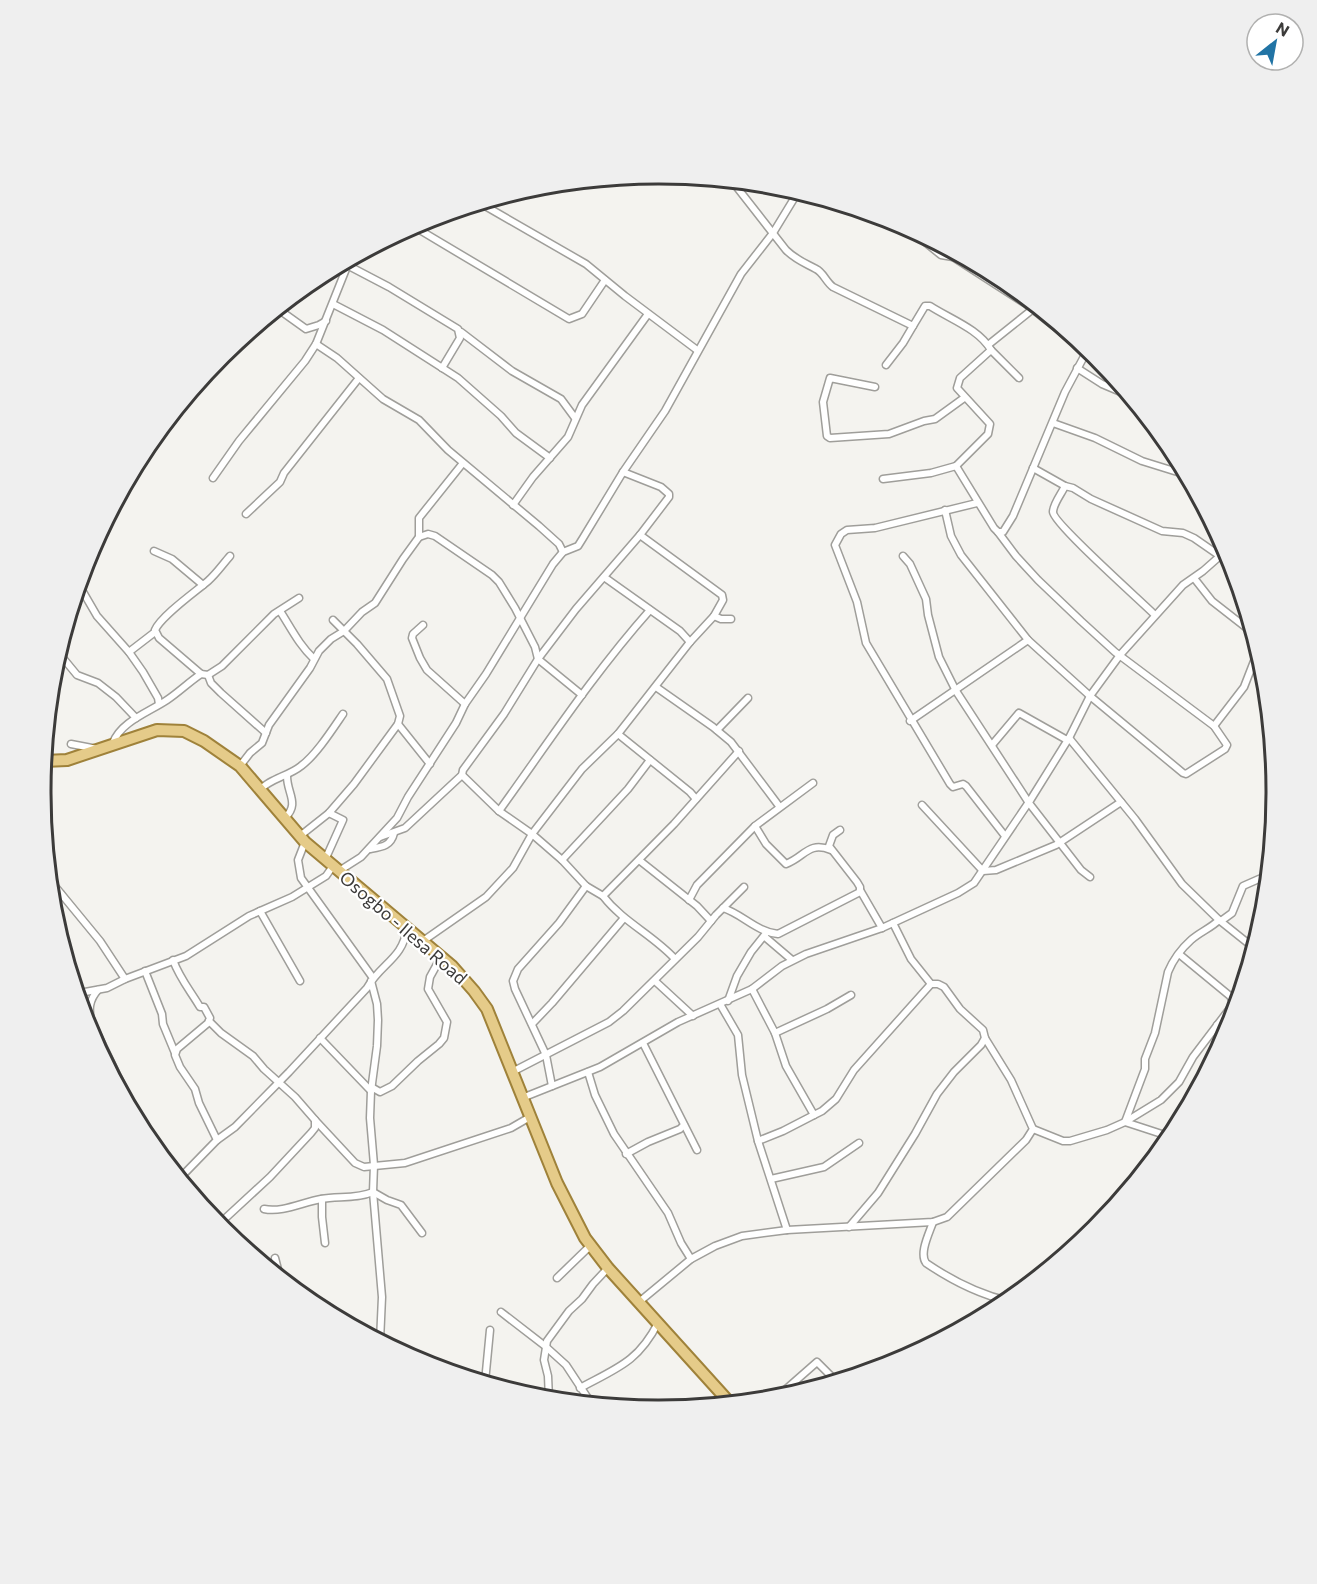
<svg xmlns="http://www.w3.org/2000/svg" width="1317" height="1584" viewBox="0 0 1317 1584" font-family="Commissioner,sans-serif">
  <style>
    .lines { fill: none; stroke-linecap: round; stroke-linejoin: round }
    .minor-casing { stroke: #9f9e9a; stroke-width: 9 }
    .primary-casing { stroke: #9f823a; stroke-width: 14 }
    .minor { stroke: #fff; stroke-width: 6 }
    .primary { stroke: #e5cb89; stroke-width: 10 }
    .labels { text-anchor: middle; stroke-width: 4.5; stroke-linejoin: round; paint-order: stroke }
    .street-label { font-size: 18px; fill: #3c3b3a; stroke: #fff }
    .rim { fill: none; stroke: #3c3b3a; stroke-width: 3 }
  </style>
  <rect width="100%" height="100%" fill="#f4f3ef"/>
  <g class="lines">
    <!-- minor casing -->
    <g class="minor-casing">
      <g id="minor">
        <path d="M732,181L786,250C796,260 805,263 816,269C823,272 826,282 833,287L913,326L925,306H930C950,319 979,329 991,350L960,378L957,388L990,424L988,434L956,466"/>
        <polyline points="480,203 586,264 625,296 697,350"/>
        <polyline points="413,226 569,319 582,314 605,280"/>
        <polyline points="925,242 941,255 953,257 955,253"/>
        <polyline points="953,257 1026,304 1069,338 1088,350"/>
        <polyline points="347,265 389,287 458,329 460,338 442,368"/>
        <polyline points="333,304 383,330 458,378 501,416 516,433 550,458"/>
        <polyline points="278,309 306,329 319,325 326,321"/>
        <polyline points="461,332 512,371 561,399 575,418"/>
        <polyline points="316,344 337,358 383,399 419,420 448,450 539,526 559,544 563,552"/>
        <polyline points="988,345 1033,309"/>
        <polyline points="991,350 1019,378"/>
        <polyline points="223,353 227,354"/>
        <polyline points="886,365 903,343 913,326"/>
        <polyline points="1077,368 1102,384 1128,395"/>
        <polyline points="875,387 830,378 823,402 827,436 830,438 889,434 924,421 935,419 964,398"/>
        <polyline points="1053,423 1095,438 1142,461 1187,475"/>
        <path d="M1033,468L1065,486C1062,493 1053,504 1053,512C1053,523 1142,602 1155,615"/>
        <polyline points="623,472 661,487 669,494 669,497 640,535 722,595 723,600 714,616"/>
        <polyline points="213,478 239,441 305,361 316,344 350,259"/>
        <polyline points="883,479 931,473 956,466 994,528 998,532 1003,532 1013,516 1065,392 1088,349"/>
        <polyline points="1065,486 1073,488 1091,499 1162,531 1183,533 1194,538 1220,556 1224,546"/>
        <polyline points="977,503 875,528 847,530 841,534 835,545 857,602 866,643 950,784 953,787 963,784 966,786 1005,836"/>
        <polyline points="513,505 533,477 568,437 582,405 648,314"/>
        <polyline points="945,510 951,536 961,555 1028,640 1090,696 1183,773 1186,774 1225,749 1227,745 1214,726 1115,652 1081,621 1038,580 1016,556 998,532"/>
        <polyline points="246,514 280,482 284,473 359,378"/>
        <polyline points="419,537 428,534 435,536 492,575 499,582 515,608 535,647 538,659 582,695"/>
        <polyline points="154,551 172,559 203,585"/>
        <path d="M230,556C223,564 216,574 208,581C195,592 161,616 155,630L159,638L201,674L208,675L222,666L274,614L299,598"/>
        <polyline points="903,556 910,564 926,599 928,615 939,657 956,691 1029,803 1081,870 1090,877"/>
        <polyline points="604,577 680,631 690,642"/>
        <polyline points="1194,578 1212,601 1253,633"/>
        <polyline points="79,585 97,616 129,652 143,672 158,698 159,704"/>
        <path d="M280,611C291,628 299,645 314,659"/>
        <polyline points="423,625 413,634 412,638 420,658 427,670 465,704"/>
        <polyline points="58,652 77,675 98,683 116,697 136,718"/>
        <polyline points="129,652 155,632"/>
        <polyline points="208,675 211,683 221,693 266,733"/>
        <polyline points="656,687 713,727 731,742 779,806"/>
        <polyline points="910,721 1028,640"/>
        <polyline points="398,724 430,764"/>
        <polyline points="1214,726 1244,687 1258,651"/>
        <polyline points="717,730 748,698"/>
        <polyline points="618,734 690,792 696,799"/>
        <polyline points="1069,738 1135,819 1182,884 1219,920 1254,948"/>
        <path d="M113,743C120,722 149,712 167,700C179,692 189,682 201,674"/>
        <polyline points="71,744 97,749"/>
        <polyline points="992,745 1019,713 1067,740"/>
        <polyline points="240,766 250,753 262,743 269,725 310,668 319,651 331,639 344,631 362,612 375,603 403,559 419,537 419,518 463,463"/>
        <polyline points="462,775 499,811 532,834 562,860 586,886 603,896 674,824 739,751"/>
        <path d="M260,790C269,779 289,776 301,766C316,755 332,730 343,714"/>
        <polyline points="922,805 983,871 996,870 1056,845 1121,802"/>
        <path d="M499,811C548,743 594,673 650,610"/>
        <path d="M285,818C300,803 287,794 287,776"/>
        <path d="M755,826L766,844L786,864C805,857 808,841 831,850"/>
        <polyline points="300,836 329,813 354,784 398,724 400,716 387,679 357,644 333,620"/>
        <polyline points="380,837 405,828 462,775 463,770 504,714 538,659 576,609 640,535"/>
        <polyline points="305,842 298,860 301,878 373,978"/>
        <path d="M370,849C382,847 391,846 394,833"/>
        <polyline points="325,860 343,820 329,813"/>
        <polyline points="562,860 628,789 650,760"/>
        <polyline points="639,860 697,906 711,921"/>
        <polyline points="339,871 361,857 397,818 408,797 456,723 465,704 486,674 553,564 563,552 578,546 583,538 623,472 665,411 741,274 773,233 798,192"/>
        <polyline points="49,879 100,941 125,979"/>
        <polyline points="860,890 882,928"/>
        <path d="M603,896C623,922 653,935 675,959"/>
        <polyline points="51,898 61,894"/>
        <polyline points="689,900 697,885 755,826 813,783"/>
        <path d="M723,908C742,914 757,932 778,934L860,892V887L857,882L829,846L833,835L840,830"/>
        <polyline points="260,911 300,981"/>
        <polyline points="1221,921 1232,913 1243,886 1268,875"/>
        <polyline points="765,937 792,960"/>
        <polyline points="423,941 486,897 513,868 532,834 582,769 618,734 690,642 714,616 721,619 731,619"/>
        <path d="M173,960C180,979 190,990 200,1007H204L210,1018L208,1023L177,1049L175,1055L180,1067L195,1089L199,1103L217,1140L180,1178"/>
        <polyline points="145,971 162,1014 163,1024 175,1053"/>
        <polyline points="371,981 377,1004 378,1020 377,1046 371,1091 370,1118 374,1165 373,1192 382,1297 380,1341"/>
        <polyline points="655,981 693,1016"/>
        <polyline points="752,989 775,1033 786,1066 814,1115 822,1111 836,1099 854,1070 931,984"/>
        <path d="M98,990C89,1000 88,1010 92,1023L134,1110L150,1132L163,1157"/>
        <polyline points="78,997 85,992 107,988 125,979 186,956 249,916 292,897 326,876 333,866"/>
        <polyline points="728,1001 737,976 751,952 767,932"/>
        <polyline points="720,1004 738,1035 742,1075 758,1141 787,1230"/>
        <polyline points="209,1021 221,1033 253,1056 264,1069 295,1097 315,1120 315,1128 311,1133 270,1177 218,1225"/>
        <polyline points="532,1024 552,1003 624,918"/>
        <polyline points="1217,1025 1226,1035"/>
        <polyline points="775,1033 827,1009 851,995"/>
        <polyline points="320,1038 371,1091"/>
        <polyline points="643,1043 697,1150"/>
        <polyline points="512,1072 609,1022 623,1011 698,937 716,915 744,887"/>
        <polyline points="588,1072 595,1095 614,1134 668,1213 681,1243 691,1259"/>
        <polyline points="552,1086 546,1055 515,989 513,981 518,969 559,923 586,886"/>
        <polyline points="373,1088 380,1092 392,1086 418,1061 439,1044 444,1038 447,1022 428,989 430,977 441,957"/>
        <polyline points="522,1098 600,1067 678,1022 752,989 782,966 806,954 882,928 958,893 974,883 1031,799 1069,738 1090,696 1120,655 1183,585 1203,571 1220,556 1230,556"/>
        <polyline points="315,1120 355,1163 364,1167 405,1163 511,1128 530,1117"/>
        <polyline points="1033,1129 1063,1141 1070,1141 1107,1130 1125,1122 1161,1100 1179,1082 1193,1057 1234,1003 1230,996 1179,954"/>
        <path d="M1171,1137L1125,1122L1145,1069V1059L1155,1033L1168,972C1173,960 1182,948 1191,940C1200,932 1211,928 1219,920"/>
        <path d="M217,1140L235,1127L289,1072L367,988C381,963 403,959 407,928"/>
        <polyline points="758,1141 783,1131 814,1115"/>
        <polyline points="626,1154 648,1142 680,1129 684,1125"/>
        <polyline points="771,1179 824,1167 859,1143"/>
        <polyline points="322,1199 322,1217 325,1243"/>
        <path d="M264,1209C282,1213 303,1202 321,1199C338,1196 357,1199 373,1192L387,1200L401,1205L422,1233"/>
        <path d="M933,1222C929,1234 919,1253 926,1263C951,1280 978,1294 1008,1301"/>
        <polyline points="849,1227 878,1193 915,1134 937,1094 954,1072 981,1045 985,1038 983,1030 960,1009 944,987 938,984 931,984 911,959 893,923"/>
        <polyline points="275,1258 280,1277"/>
        <polyline points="557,1278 590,1246"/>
        <polyline points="639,1302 691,1259 715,1246 742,1236 787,1230 933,1222 947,1217 1026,1140 1033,1129 1011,1080 985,1038"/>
        <polyline points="501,1312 545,1346 566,1365 591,1403"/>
        <polyline points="485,1382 490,1330"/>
        <path d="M580,1388C617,1368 638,1362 658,1323"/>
        <polyline points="776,1398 817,1362 833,1378"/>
        <polyline points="549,1399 548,1376 544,1360 547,1341 569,1311 582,1299 593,1284 608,1268"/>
      </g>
    </g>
    <!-- primary casing -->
    <g class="primary-casing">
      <polyline id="primary" points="44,761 67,760 157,730 184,731 204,741 240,766 305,842 452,966 474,991 487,1009 557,1183 585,1238 608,1268 730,1403"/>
    </g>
    <!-- minor -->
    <use href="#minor" class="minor"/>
    <!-- primary -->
    <use href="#primary" class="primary"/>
  </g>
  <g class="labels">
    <!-- street labels -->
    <g class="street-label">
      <text transform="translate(403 928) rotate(41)" y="6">Osogbo - Ilesa Road</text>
    </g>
  </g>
  <!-- crop -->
  <path d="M0 0H1317V1584H0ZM658 184H659A607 607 0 0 1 1266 791V793A607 607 0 0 1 659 1400H658A607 607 0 0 1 51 793V791A607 607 0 0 1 658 184Z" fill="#efefef" fill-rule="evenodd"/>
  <path class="rim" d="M658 184H659A607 607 0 0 1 1266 791V793A607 607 0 0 1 659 1400H658A607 607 0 0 1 51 793V791A607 607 0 0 1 658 184Z"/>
  <!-- north arrow -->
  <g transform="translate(1275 42) rotate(31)"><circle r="28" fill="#ffffff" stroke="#b1b1b0" stroke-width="1.5"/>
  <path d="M0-4.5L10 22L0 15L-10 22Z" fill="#2174a5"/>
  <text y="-9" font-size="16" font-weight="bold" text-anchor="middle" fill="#3c3b3a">N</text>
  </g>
</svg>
